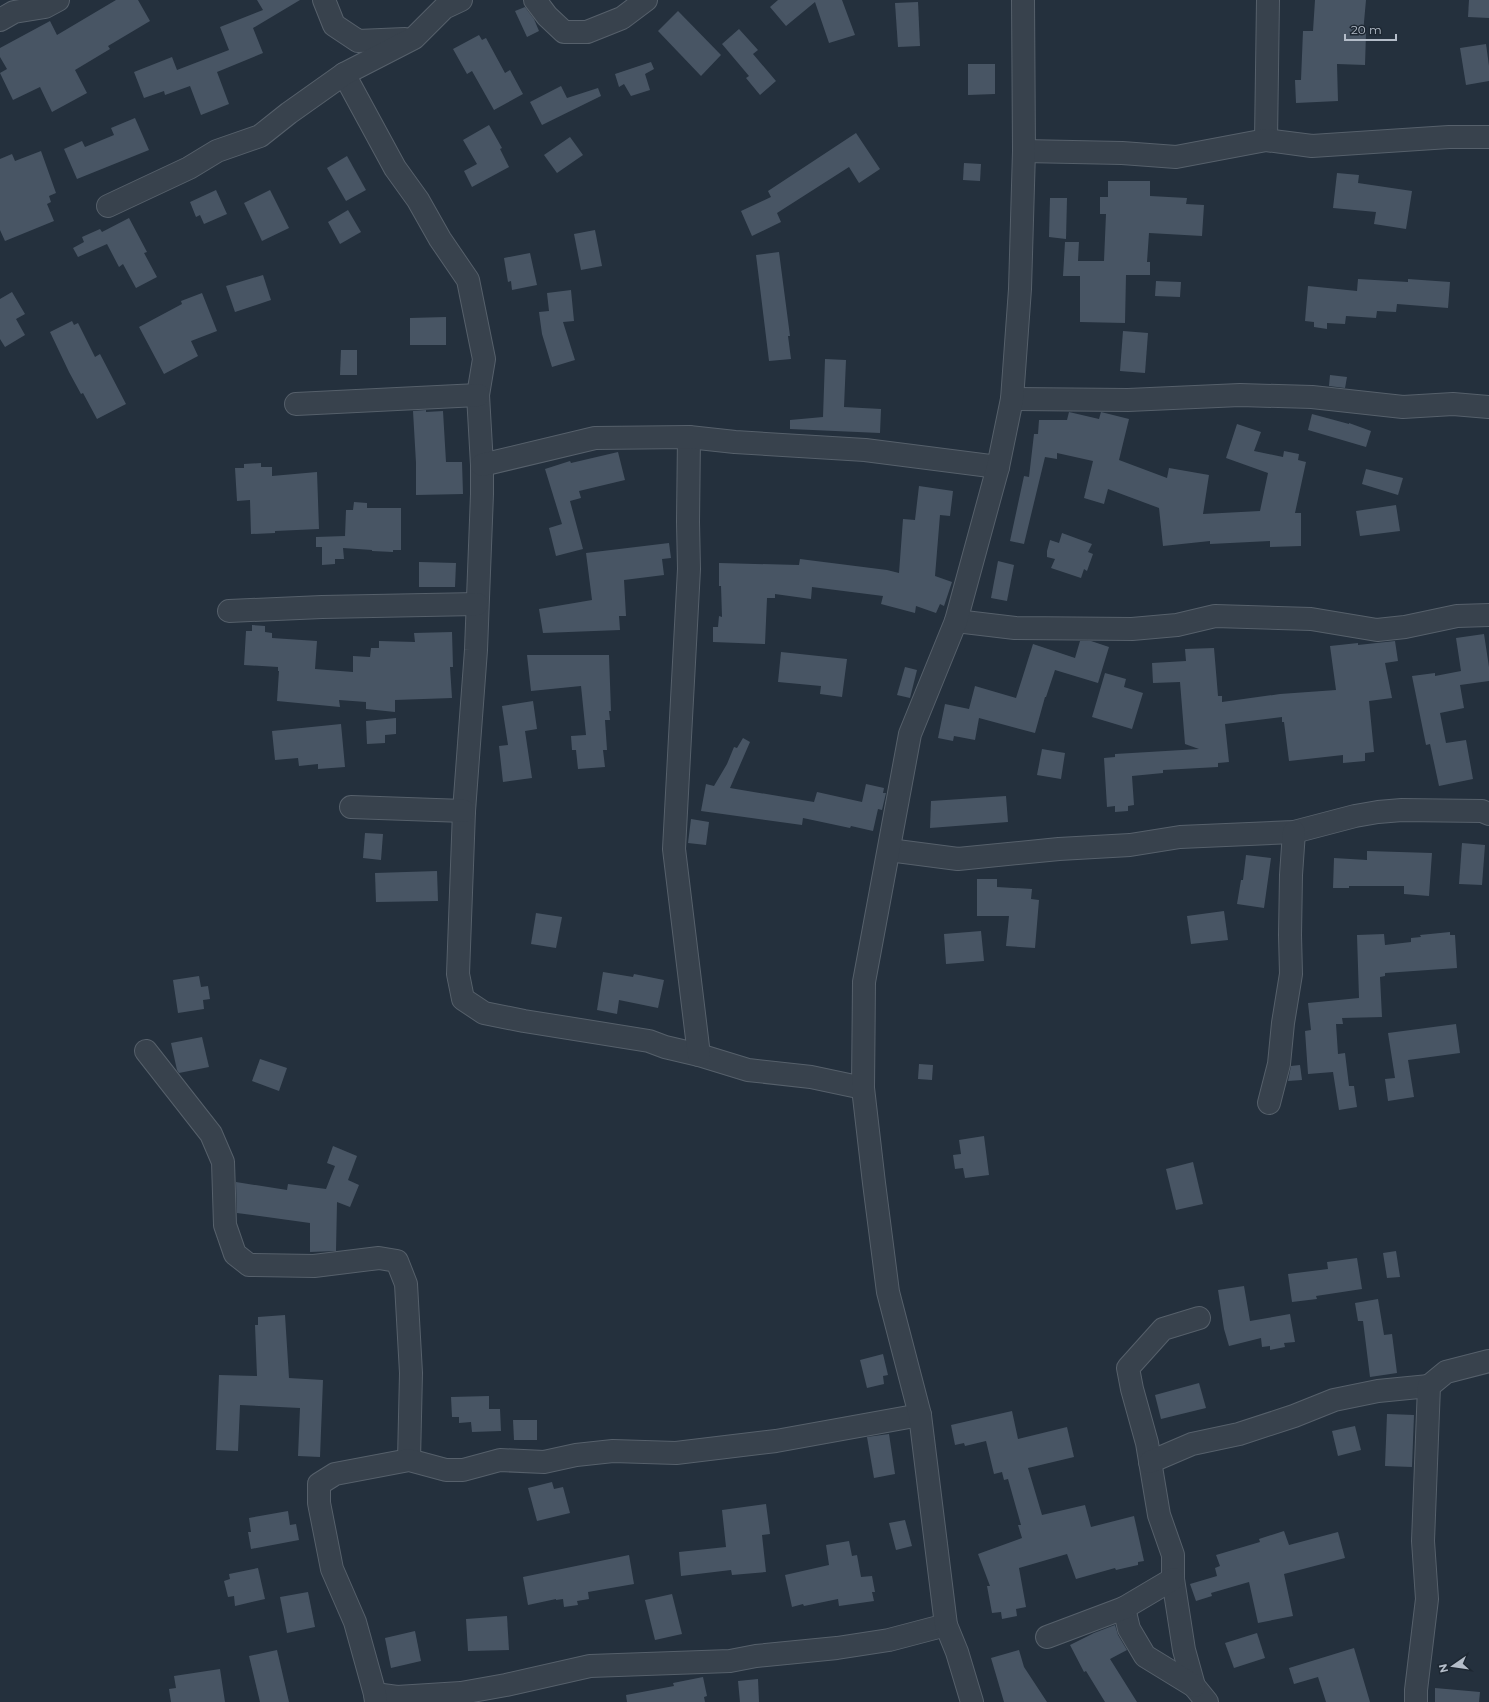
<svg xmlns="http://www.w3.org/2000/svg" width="1489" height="1702" viewBox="0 0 1489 1702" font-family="Montserrat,sans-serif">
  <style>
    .building { fill: #485564 }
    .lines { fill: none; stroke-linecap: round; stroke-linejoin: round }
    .minor-casing { stroke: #56606b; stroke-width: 24 }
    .minor { stroke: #38424d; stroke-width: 22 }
  </style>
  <rect width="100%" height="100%" fill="#24303d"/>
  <!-- building -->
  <g class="building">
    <polygon points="116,0 138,0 150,21 108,46 110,49 75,70 87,93 52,112 40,87 13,100 0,73 7,69 0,57 0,48 50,21 57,35"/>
    <polygon points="257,0 300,0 253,28 263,53 217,72 229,104 201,115 190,86 165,95 164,91 144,98 134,72 172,57 177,70 229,50 220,27 263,10"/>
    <polygon points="778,0 842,0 855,35 829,43 815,2 786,26 770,7"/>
    <polygon points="1315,0 1366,0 1363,33 1366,33 1365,65 1337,64 1338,101 1296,103 1295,80 1301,80 1303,31 1313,31"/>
    <polygon points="1469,0 1489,0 1489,18 1468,17"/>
    <polygon points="918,2 920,46 898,47 895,3"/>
    <polygon points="525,7 534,19 539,31 527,37 515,11"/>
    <polygon points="678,11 721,55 701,76 658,31"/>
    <polygon points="739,29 758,50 753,54 776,81 760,95 746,78 749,76 722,44"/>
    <polygon points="479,35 482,40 486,38 505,73 510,70 523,94 494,110 472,71 467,74 453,49"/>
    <polygon points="1486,44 1489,66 1489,81 1466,85 1460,48"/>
    <polygon points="651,62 654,69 645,74 650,90 631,96 624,84 619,87 615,74"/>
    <polygon points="968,64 995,64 995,94 968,95"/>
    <polygon points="561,86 567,98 598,88 601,96 542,125 530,102"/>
    <polygon points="135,118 149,150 77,179 64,149 82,141 85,147 114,135 111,128"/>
    <polygon points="489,125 502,148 500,149 509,167 472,187 464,171 477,164 463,140"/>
    <polygon points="856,133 880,169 859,183 849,167 777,213 781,222 752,236 741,211 771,197 768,191"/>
    <polygon points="570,137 583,155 557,173 544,155"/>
    <polygon points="41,151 56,193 49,196 51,202 47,204 54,221 5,241 0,230 0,159 12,154 15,161"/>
    <polygon points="347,156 366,190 346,201 327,168"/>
    <polygon points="964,163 981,164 980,181 963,180"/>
    <polygon points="1337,173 1359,175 1358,183 1412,191 1406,229 1374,224 1376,212 1333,208"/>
    <polygon points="1108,181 1150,181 1150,196 1187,198 1186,204 1204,205 1202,236 1149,233 1147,262 1150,262 1150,275 1126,275 1125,323 1080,322 1080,276 1063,276 1065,242 1079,242 1078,261 1104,261 1106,214 1100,214 1100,197 1108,197"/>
    <polygon points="216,190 227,214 204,224 200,215 196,217 190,202"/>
    <polygon points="270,190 289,228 262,241 244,203"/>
    <polygon points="1050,198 1067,198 1066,239 1049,237"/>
    <polygon points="348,210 361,232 340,244 328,222"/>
    <polygon points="129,218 147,252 144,253 157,277 136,288 123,264 119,267 107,244 78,257 73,248 84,242 82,237 100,229 102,232"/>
    <polygon points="595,230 602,266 581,270 574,234"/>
    <polygon points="779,252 790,336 788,336 791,359 769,361 756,255"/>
    <polygon points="530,253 537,285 512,290 511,281 508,282 504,258"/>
    <polygon points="263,275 271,300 235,312 226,286"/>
    <polygon points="1358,279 1408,282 1408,279 1450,282 1448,308 1397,304 1396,312 1377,311 1376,318 1346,316 1345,324 1327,323 1327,329 1314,327 1314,322 1305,321 1308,286 1357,291"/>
    <polygon points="1156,281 1181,282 1180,297 1155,296"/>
    <polygon points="571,290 574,321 563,322 575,360 552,367 542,334 539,312 549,311 547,293"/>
    <polygon points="12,292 25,314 16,319 25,335 5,347 0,339 0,299"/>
    <polygon points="202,293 217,331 191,341 198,356 164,374 139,327 182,304 181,301"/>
    <polygon points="446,317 446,345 410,345 410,318"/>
    <polygon points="72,321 74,325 78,323 95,357 100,354 126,404 97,419 83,393 81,394 69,372 50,332"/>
    <polygon points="1123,331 1148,333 1145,373 1120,371"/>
    <polygon points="341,350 357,350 357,375 340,375"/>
    <polygon points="825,359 846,360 844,407 881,409 880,433 790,429 790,420 823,417"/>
    <polygon points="1330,375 1347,377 1345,388 1329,386"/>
    <polygon points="426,410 426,412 443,411 446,462 462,462 463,494 416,495 416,463 413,411"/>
    <polygon points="1069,412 1099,419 1101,412 1129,419 1119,460 1167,478 1169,468 1209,475 1203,514 1260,511 1268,473 1226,458 1237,424 1261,432 1254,451 1283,457 1284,451 1299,454 1298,460 1306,462 1295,513 1301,513 1301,546 1270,547 1270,541 1210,544 1210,541 1163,546 1159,508 1108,489 1104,504 1084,498 1093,461 1057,453 1057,459 1045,457 1024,544 1010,541 1024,476 1029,477 1034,434 1038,434 1039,420 1067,420"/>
    <polygon points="1312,414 1349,424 1349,423 1371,431 1366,447 1308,430"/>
    <polygon points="618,452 625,480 579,491 581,498 570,501 583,549 556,556 549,528 562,524 545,469 570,461 571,463"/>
    <polygon points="261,463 261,467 272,467 272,476 317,472 319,529 275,531 275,533 251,534 250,500 237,501 235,468 244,468 244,464"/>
    <polygon points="1366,469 1403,478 1398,495 1362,484"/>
    <polygon points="919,486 953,491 950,516 940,515 935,576 952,582 944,606 940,604 936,613 916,606 915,613 881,604 883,596 812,587 811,599 775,594 775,598 767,598 765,644 713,642 713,627 718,627 719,616 722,617 721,586 719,586 719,563 799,565 800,559 887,570 899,573 903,519 915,520"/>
    <polygon points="354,502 367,503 367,508 401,508 401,550 393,550 393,552 372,551 372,550 343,548 344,559 335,559 335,564 322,565 322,547 316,547 316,537 345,536 346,510 353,510"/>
    <polygon points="1396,505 1400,531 1360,536 1356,511"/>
    <polygon points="1062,533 1092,544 1088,552 1093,554 1087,571 1084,569 1081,578 1051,568 1055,559 1047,557 1047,551 1050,540 1059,543"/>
    <polygon points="669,543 671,558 662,559 664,575 624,580 626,616 619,616 620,630 543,633 539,609 592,600 586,553"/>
    <polygon points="998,561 1014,565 1007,601 991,598"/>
    <polygon points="419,562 456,563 455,587 419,587"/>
    <polygon points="252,625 265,626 265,632 272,633 272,638 317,641 315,669 353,672 353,656 370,657 371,648 379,648 379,641 415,642 414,633 452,632 453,667 450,667 452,698 395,700 395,712 366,709 366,702 339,700 340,707 277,701 279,671 278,671 278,667 244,665 246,631 252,631"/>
    <polygon points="1484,634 1489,667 1489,681 1460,685 1464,708 1440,713 1446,743 1466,740 1473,779 1439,786 1430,744 1426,745 1412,676 1435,673 1435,676 1461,671 1456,638"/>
    <polygon points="1080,641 1091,641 1109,647 1098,683 1055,670 1046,697 1045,697 1035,733 979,718 975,740 954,736 953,741 938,738 945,704 969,709 975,686 1016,698 1033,644 1075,658"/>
    <polygon points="1395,641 1398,661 1385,663 1392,698 1369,701 1374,752 1365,753 1365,761 1343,763 1343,755 1289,761 1284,722 1282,722 1282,717 1225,724 1229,762 1218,763 1218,767 1163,770 1163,773 1132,776 1134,805 1128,806 1128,811 1115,812 1115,806 1107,807 1104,758 1115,757 1115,754 1199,749 1185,744 1180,682 1153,683 1152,663 1186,661 1185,649 1214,648 1218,696 1222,696 1222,702 1280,694 1336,690 1330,646 1358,643 1358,645"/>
    <polygon points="781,652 847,659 842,697 820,694 821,686 778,682"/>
    <polygon points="527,655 609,655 611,711 609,711 610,720 605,720 607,750 603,750 605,767 578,769 576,750 572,750 571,736 586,735 581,686 531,691"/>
    <polygon points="905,667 917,670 910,698 897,695"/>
    <polygon points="1105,673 1126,679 1124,687 1143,693 1132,729 1092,717"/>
    <polygon points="533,701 537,729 525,731 532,778 503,782 499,746 508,745 502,706"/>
    <polygon points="396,718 396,734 385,735 385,743 367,744 366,721"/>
    <polygon points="341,724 345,767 318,769 318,764 299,766 298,758 275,760 272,731"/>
    <polygon points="743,738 750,742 730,788 814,802 817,792 862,802 866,784 884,788 883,793 886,793 882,810 878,809 873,831 851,826 850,828 803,818 802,825 701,811 706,784 714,786 727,764 734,747 737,748"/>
    <polygon points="1042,749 1065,753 1061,779 1037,775"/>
    <polygon points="1006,796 1008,822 930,828 931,801"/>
    <polygon points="691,819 709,822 706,845 688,843"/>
    <polygon points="365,833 383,834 381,860 363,858"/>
    <polygon points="1462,843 1485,845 1482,885 1459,884"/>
    <polygon points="1367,851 1432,853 1429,896 1404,894 1404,886 1349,886 1349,888 1333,888 1334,858 1367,860"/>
    <polygon points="1246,855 1271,858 1264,908 1237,904 1241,880 1243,880"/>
    <polygon points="437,871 438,901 376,902 375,873"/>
    <polygon points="977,879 997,879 997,887 1032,889 1031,899 1039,900 1035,948 1006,946 1009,916 977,916"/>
    <polygon points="1224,911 1228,940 1191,944 1187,916"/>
    <polygon points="536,913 562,917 556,948 531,944"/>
    <polygon points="981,931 984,961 946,964 944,934"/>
    <polygon points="1450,932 1450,935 1455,935 1457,968 1385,973 1385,976 1380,977 1382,1017 1342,1018 1343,1024 1336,1024 1338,1054 1345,1053 1349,1086 1354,1086 1357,1107 1339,1110 1333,1072 1308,1074 1305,1031 1311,1030 1308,1003 1359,998 1357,935 1384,934 1385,945 1411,942 1411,938 1421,937 1420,935"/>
    <polygon points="603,972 633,977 634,974 664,980 658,1008 619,1000 617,1014 597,1010"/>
    <polygon points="199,976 201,987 208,986 210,999 203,1000 204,1009 178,1013 173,980"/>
    <polygon points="1456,1024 1460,1053 1408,1060 1414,1097 1388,1101 1385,1079 1395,1078 1388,1033"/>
    <polygon points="202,1037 209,1067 179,1073 177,1070 171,1043"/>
    <polygon points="260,1059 287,1068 279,1091 252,1081"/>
    <polygon points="919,1064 933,1065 932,1080 918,1079"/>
    <polygon points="1300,1065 1302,1080 1288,1081 1291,1066"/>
    <polygon points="984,1136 989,1175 965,1178 963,1168 955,1169 953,1155 961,1154 959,1140"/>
    <polygon points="333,1146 357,1156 348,1180 359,1185 350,1207 337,1202 336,1251 310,1252 310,1223 237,1213 236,1182 287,1190 288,1184 326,1189 335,1166 327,1163"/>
    <polygon points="1193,1162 1203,1204 1176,1210 1166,1169"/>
    <polygon points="1396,1251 1400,1277 1387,1278 1383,1253"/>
    <polygon points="1357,1258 1362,1289 1316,1296 1317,1299 1292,1302 1288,1274 1328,1269 1327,1262"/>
    <polygon points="1244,1286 1250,1321 1290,1314 1295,1342 1284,1343 1285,1347 1270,1350 1270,1346 1262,1347 1261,1338 1229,1346 1224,1329 1218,1290"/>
    <polygon points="1378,1299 1384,1335 1392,1334 1397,1373 1370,1377 1363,1321 1358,1321 1355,1303"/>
    <polygon points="285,1315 289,1378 323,1380 320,1457 298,1456 300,1408 240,1405 238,1451 216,1450 219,1375 257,1376 255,1325 258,1325 258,1317"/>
    <polygon points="883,1354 888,1375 883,1376 884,1384 867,1388 860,1360"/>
    <polygon points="1199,1383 1206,1408 1161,1419 1155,1395"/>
    <polygon points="489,1396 489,1409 500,1409 501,1431 472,1432 471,1422 459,1423 459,1417 452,1417 451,1397"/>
    <polygon points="1012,1411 1018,1439 1067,1427 1074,1457 1028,1468 1042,1515 1085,1505 1091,1527 1134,1516 1144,1561 1138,1562 1138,1565 1116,1570 1115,1568 1076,1579 1067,1554 1019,1568 1026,1607 1016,1609 1017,1616 1002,1619 1001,1612 992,1613 987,1586 990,1586 978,1554 1022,1538 1018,1525 1021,1525 1008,1479 1004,1480 1002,1472 994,1474 986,1441 965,1446 964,1443 955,1445 951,1425"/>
    <polygon points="1387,1414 1414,1415 1412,1467 1385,1466"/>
    <polygon points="513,1420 537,1420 537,1440 514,1440"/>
    <polygon points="1355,1426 1361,1450 1338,1456 1332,1431"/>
    <polygon points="889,1434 895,1474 874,1478 867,1437"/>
    <polygon points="552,1482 554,1489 563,1487 570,1513 537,1521 528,1488"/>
    <polygon points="766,1504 770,1534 762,1535 766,1572 732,1575 731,1570 681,1576 679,1552 726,1547 722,1510"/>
    <polygon points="288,1511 290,1525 296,1524 299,1540 251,1549 248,1532 251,1532 249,1518"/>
    <polygon points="905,1520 912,1546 896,1550 889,1523"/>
    <polygon points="1284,1531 1289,1545 1338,1532 1345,1558 1284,1574 1293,1616 1258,1623 1249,1582 1211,1593 1212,1596 1196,1601 1190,1584 1217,1576 1215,1568 1220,1566 1216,1555 1260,1542 1259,1539"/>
    <polygon points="849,1541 852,1556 857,1555 861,1577 872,1576 875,1592 872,1592 874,1601 839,1606 838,1599 804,1606 803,1604 792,1607 785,1575 829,1565 826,1545"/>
    <polygon points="629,1555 634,1584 588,1592 589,1599 577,1601 578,1605 564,1607 563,1599 556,1600 556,1599 528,1605 523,1577"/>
    <polygon points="258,1568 265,1599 235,1606 234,1596 228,1597 224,1581 230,1579 229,1574"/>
    <polygon points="308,1592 315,1627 287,1633 280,1597"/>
    <polygon points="672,1594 682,1634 655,1640 645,1600"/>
    <polygon points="507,1616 509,1650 468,1651 466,1619"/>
    <polygon points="1115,1625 1118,1635 1127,1650 1110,1659 1137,1702 1105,1702 1086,1671 1084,1672 1070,1645 1094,1633"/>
    <polygon points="415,1631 421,1661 391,1668 385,1638"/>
    <polygon points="1257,1633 1265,1658 1234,1668 1225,1643"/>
    <polygon points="1354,1648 1370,1702 1326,1702 1318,1677 1294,1684 1289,1668"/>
    <polygon points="277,1650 289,1702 260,1702 249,1656"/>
    <polygon points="1019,1650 1024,1667 1047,1702 1004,1702 991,1658"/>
    <polygon points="220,1669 225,1702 171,1702 169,1689 176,1688 174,1676"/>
    <polygon points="703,1677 707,1696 704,1697 705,1702 627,1702 626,1695 674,1686 673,1683"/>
    <polygon points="758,1679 759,1702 740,1702 738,1681"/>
    <polygon points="1435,1688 1480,1692 1479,1702 1435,1702"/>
  </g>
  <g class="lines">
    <!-- minor casing -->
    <g class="minor-casing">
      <g id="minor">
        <polyline points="324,0 334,25 358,41 405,39"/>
        <polyline points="535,0 547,16 564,32 587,32 622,18 646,0"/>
        <polyline points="0,20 14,12 45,7 58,0"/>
        <polyline points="344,74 395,168 418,200 440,239 468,280 484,359 478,395 482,465 482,494 476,650 464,811 458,974 463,999 484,1013 524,1021 649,1041 665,1047 699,1055 748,1070 811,1077 863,1088"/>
        <polyline points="1266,140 1268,0"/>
        <polyline points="1024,151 1122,153 1176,157 1266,140 1312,146 1449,137 1489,137"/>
        <polyline points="108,206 189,168 217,151 260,136 289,113 344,74 414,38 444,8 461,0"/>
        <polyline points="1012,399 1128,400 1240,395 1312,397 1403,407 1453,404 1489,407"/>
        <polyline points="296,404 478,395"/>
        <polyline points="689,437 688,522 689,569 674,849 699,1055"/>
        <polyline points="482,465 595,438 689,437 735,442 865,450 998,467"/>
        <polyline points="229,611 322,607 477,604"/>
        <polyline points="956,621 1015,628 1132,629 1177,625 1215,616 1311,619 1377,630 1405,627 1457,616 1489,615"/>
        <polyline points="351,807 464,811"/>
        <polyline points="889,850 958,859 1059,849 1130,845 1180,837 1294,832 1355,816 1378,812 1402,810 1482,811 1489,814"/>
        <polyline points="146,1051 211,1134 223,1162 225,1225 235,1254 249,1265 314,1266 379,1258 397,1261 406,1284 411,1373 409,1460"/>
        <polyline points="1269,1103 1279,1064 1283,1023 1291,974 1290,935 1291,875 1294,832"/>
        <polyline points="1199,1318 1163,1329 1128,1368 1132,1389 1147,1443 1159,1515 1173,1555 1173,1579 1184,1650 1194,1686 1207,1702"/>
        <polyline points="1150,1462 1192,1444 1239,1434 1294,1416 1334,1400 1378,1391 1429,1386"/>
        <polyline points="1124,1608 1129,1629 1145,1656 1194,1686"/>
        <polyline points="1047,1637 1124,1608 1173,1579"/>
        <polyline points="375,1694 397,1697 461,1693 506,1685 590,1666 730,1661 756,1656 837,1648 889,1640 946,1625"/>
        <polyline points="376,1702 375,1694 355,1622 332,1569 319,1503 319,1484 335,1474 409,1460 446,1470 463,1470 500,1460 544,1462 576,1455 613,1451 676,1453 776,1441 920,1415"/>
        <polyline points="972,1702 957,1652 946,1625 920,1415 888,1292 874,1183 863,1088 864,982 910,734 956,621 998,467 1012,399 1020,289 1024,151 1023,0"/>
        <polyline points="1416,1702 1416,1690 1427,1599 1423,1541 1429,1386 1446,1372 1489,1361"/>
      </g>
    </g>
    <!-- minor -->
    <use href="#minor" class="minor"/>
  </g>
  <!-- north arrow -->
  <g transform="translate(1453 1666) rotate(257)" stroke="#1d2732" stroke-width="3" paint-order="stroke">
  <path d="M0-3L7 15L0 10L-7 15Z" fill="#b4bdc9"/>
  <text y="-6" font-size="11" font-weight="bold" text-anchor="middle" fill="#b4bdc9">N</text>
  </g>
  <!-- scale -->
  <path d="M1345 34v6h51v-6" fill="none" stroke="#b4bdc9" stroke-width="2"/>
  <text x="1351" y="34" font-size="12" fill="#b4bdc9" stroke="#1d2732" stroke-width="3" paint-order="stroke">20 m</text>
</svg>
